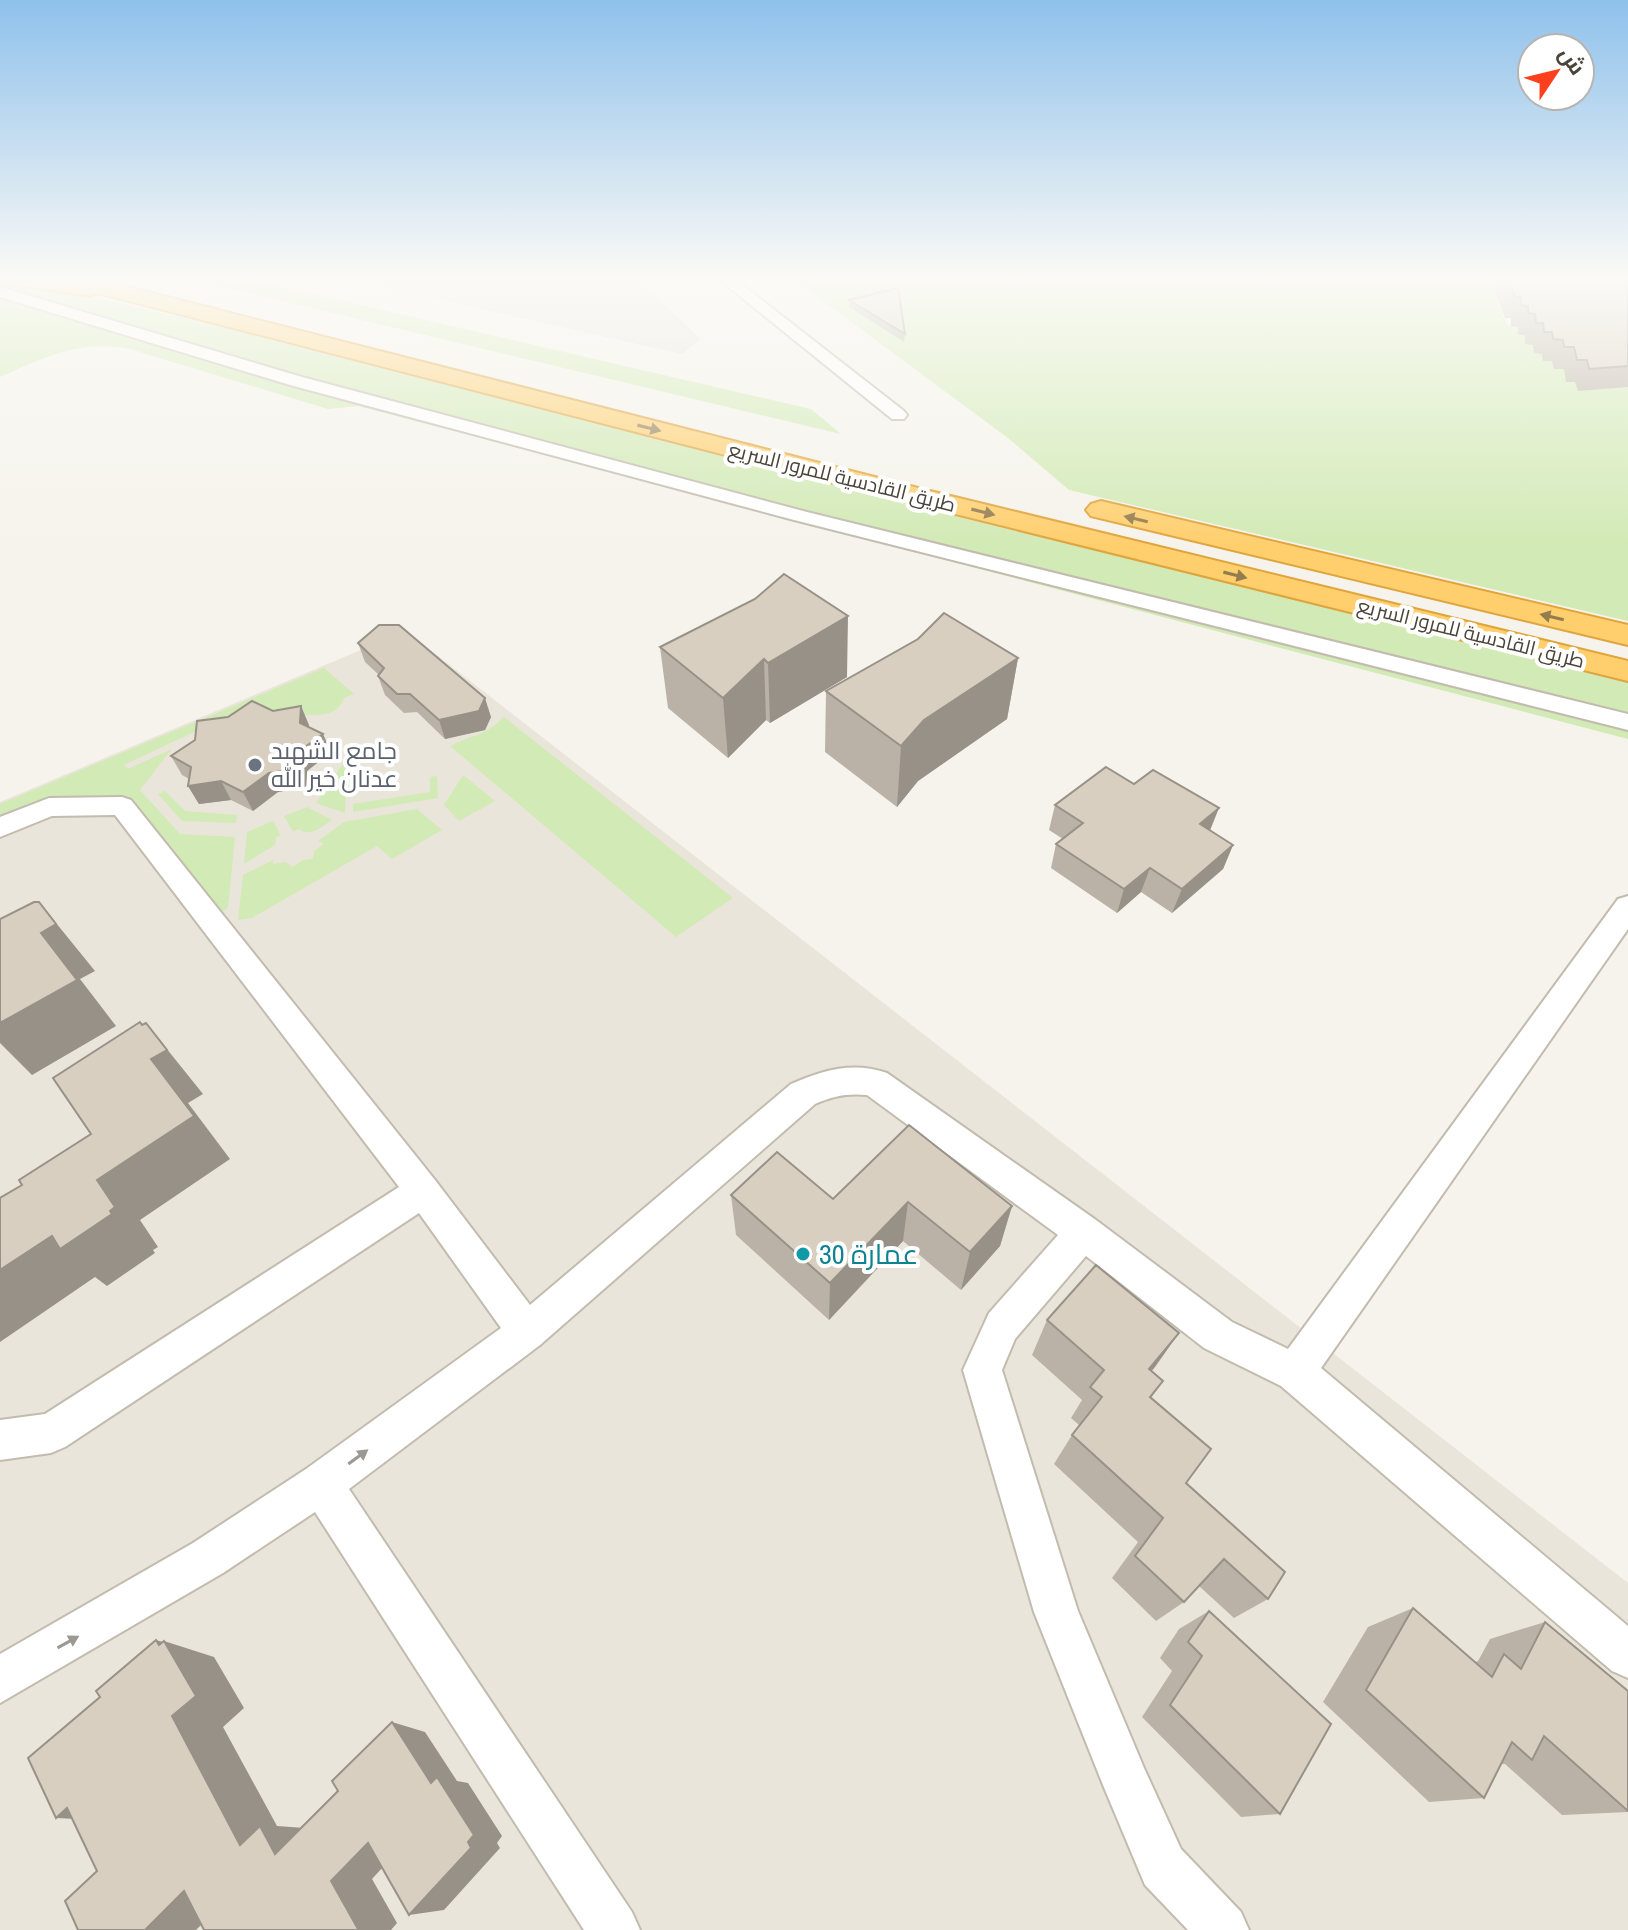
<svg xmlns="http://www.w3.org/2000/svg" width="1628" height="1930" viewBox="0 0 1628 1930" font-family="'Archivo Narrow',Cairo,sans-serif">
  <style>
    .residential { fill: #eae5da }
    .green { fill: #d2eab5 }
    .parking { fill: #e5e3e0 }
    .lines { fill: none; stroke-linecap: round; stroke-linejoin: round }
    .minor-casing { stroke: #c2bbae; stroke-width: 4 }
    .highway-casing { stroke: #e0a43c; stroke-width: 4 }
    .minor { fill: #fff; fill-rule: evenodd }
    .highway { fill: #ffcf6e; fill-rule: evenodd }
    .wall { fill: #bab2a6 }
    .shaded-wall { fill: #979187 }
    .building { fill: #d8cfc1; stroke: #979187; stroke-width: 2 }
    .oneway { fill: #937c4e }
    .oneway2 { fill: #9c9892 }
    .worship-dot { fill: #6b7280; stroke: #fff; stroke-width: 3 }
    .culture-dot { fill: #0f9aa8; stroke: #fff; stroke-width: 3 }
    .labels { text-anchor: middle; stroke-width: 8; stroke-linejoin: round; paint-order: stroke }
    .far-street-label { font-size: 20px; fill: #4b4439; stroke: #fff }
    .worship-label { font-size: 24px; fill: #5b616d; stroke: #fff; text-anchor: start }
    .near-culture-label { font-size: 28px; fill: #0d838f; stroke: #fff; text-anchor: start }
  </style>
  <rect width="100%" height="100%" fill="#f6f3ec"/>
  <!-- residential -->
  <polygon class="residential" points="406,631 1628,1583 1628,1930 0,1930 0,802"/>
  <!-- green -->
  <g class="green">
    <path d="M0,276L227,328L1628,681V739L358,406L328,409L130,349C80,339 45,357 0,377Z"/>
    <polygon points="193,276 236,276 811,409 841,434 228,288"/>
    <polygon points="789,276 1576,276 1518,302 1497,302 1507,325 1541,326 1628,366 1628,621 1069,490 1008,438"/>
    <path d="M324,668L354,694L344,698C334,728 286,709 264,709C233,710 155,751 124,765L128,769L172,749L140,790L180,834L235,837L228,908L216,915L122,798C67,795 52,794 0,816V804Z"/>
    <path d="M504,717L733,898L676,937L450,746C474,734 483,737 504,717Z"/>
    <polygon points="344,762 347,762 345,813 316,803"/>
    <polygon points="463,775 495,801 459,821 444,805"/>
    <polygon points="437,776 438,798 353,812 353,804 430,792 430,777"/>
    <polygon points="165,791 185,811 237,815 236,823 182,821 158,794"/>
    <path d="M307,807L332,820C320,828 312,837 298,829L293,832L284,816Z"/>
    <polygon points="417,809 442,830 392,859 377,846 252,918 238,920 243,875 273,860 273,864 285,862 293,867 303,860 313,859 314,851 324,844 318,841 344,822"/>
    <polygon points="273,821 281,836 276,837 275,845 244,864 247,832"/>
  </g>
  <!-- parking -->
  <polygon class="parking" points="335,276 634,276 701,339 682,354"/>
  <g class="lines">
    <!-- minor casing -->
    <g class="minor-casing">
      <g id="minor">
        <polygon points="715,276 731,276 904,411 907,415 904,419 892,419"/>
        <polygon points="0,287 302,377 807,512 1628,714 1628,730 794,520 290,385 0,297"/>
        <path d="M122,797L131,800L435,1180L530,1305L791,1084C823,1070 853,1061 887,1073L1096,1220L1232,1322L1288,1349L1618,899L1628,896V929L1321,1368L1628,1626V1678L1612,1671L1281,1386L1204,1348L1086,1256L1015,1339L1002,1370L1078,1611L1144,1768L1181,1849L1241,1912L1249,1930H1188L1145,1885L1103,1785L1034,1612L963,1370L989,1313L1058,1235L867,1095C848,1093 832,1096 815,1104L540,1345L349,1489L632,1912L640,1930H584L315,1512L223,1573L0,1703V1654L193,1543L306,1469L501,1328L419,1213L65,1447L51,1453L0,1460V1420L45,1414L399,1187L115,815L52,816L0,837V817L49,798Z"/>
      </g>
    </g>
    <!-- highway casing -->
    <g class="highway-casing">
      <g id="highway">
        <polygon points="0,276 85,276 926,490 1628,661 1628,681 911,503 98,293 89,296 0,282"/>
        <polygon points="1101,501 1628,625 1628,645 1091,516 1086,510 1091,504"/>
      </g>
    </g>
    <!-- minor -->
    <use href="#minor" class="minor"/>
    <!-- highway -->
    <use href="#highway" class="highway"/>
  </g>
  <!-- wall -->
  <g class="wall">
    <polygon points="1495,276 1628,276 1628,387 1578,391 1575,382 1566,382 1564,369 1554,369 1552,361 1543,361 1542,354 1534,353 1533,345 1525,344 1525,335 1518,335 1518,327 1511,326 1511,318 1505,318 1494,289"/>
    <polygon points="849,300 905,334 904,342 849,307"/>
    <polygon points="755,599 847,677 770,723 766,720 728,758 668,708 660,647"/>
    <polygon points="358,643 491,717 485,730 445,739 417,712 404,713 385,695 378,676 379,675 365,662"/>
    <polygon points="1018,658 1007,719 918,781 897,807 825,752 826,691"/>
    <polygon points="301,706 309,727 331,752 307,771 306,787 278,792 253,811 231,800 199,804 188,786 189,779 182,775 171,756 273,711"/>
    <polygon points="1055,805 1210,831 1233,845 1223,869 1172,913 1141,892 1117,913 1051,868 1056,844 1063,839 1049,830"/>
    <polygon points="731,1195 833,1199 1012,1206 1000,1246 961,1290 903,1241 829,1320 736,1235"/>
    <polygon points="1047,1320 1152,1371 1163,1381 1151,1398 1186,1483 1268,1599 1234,1618 1199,1586 1184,1602 1156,1621 1112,1578 1138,1542 1054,1464 1072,1435 1079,1425 1071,1418 1082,1400 1032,1355"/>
    <polygon points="1413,1608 1475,1662 1478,1661 1490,1639 1545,1622 1628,1691 1628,1812 1562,1815 1505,1764 1501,1764 1484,1798 1429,1802 1323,1702 1368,1627"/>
    <polygon points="1209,1611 1280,1814 1241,1817 1142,1717 1172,1671 1160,1658 1179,1629"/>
  </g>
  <!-- shaded-wall -->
  <g class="shaded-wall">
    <polygon points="848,616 847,677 770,723 768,663"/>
    <polygon points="1018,658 1007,719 918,781 897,807 901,746 924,720"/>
    <polygon points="764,659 766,720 728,758 723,698"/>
    <polygon points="485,698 491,717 485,730 445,739 439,720"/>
    <polygon points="301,706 309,725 309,742 300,723"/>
    <polygon points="323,734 331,752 307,771 306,787 278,792 253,811 243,792"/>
    <polygon points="221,781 231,800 199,804 188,786"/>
    <polygon points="1219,808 1209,833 1200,824"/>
    <polygon points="1233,845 1223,869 1172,913 1182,889"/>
    <polygon points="1150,868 1141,892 1117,913 1124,889"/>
    <polygon points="39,902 95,971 80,979 116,1026 32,1075 0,1043 0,1023 41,933"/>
    <polygon points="146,1023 203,1094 188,1103 230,1159 140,1220 158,1247 153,1250 155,1253 107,1286 95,1277 0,1342 0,1270 97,1180 151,1059 164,1051"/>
    <polygon points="908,1202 903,1241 829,1320 830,1283"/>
    <polygon points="1012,1206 1000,1246 961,1290 970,1252"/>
    <polygon points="1179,1333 1155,1367 1127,1401 1149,1369"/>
    <polygon points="156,1640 166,1643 164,1641 214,1657 244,1708 223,1727 277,1826 305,1828 275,1854 240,1845 172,1716 159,1645"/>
    <polygon points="392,1722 425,1732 457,1781 468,1783 502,1836 497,1843 500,1848 444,1910 409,1915 468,1842"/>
    <polygon points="67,1808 118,1821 56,1818"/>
    <polygon points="368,1843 405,1843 372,1879 397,1923 391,1930 358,1930 331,1881"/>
    <polygon points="238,1888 196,1930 145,1930 184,1891"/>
  </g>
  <!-- building -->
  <g class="building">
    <polygon points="1506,276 1628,276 1628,366 1589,369 1587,360 1577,360 1574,347 1564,347 1563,340 1553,339 1552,332 1544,332 1543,323 1536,323 1535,314 1528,313 1528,306 1521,305 1521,297 1515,297"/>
    <polygon points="898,288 905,334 849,300"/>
    <polygon points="784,574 848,616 768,663 764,659 723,698 660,647 755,599"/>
    <polygon points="944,613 1018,658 924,720 901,746 826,691 918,639"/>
    <polygon points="379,625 399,625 485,698 479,711 439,720 410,694 397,694 378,676 384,668 358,643"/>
    <polygon points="252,701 273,711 301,706 300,723 323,734 298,752 297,769 269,773 243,792 221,781 188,786 191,767 171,756 195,740 197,721 228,717"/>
    <polygon points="1106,767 1134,784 1153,770 1219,808 1200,824 1233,845 1182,889 1150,868 1124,889 1056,844 1083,823 1055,805"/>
    <polygon points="34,902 39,902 56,924 41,933 77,980 0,1023 0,919"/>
    <polygon points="140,1022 142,1025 146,1023 167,1050 151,1059 194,1116 97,1180 115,1207 110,1211 112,1214 60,1249 52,1236 0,1270 0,1198 22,1185 19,1180 91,1134 53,1078"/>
    <polygon points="909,1125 1012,1206 970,1252 908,1202 830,1283 731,1195 777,1152 833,1199"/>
    <polygon points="1096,1265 1179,1333 1149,1369 1163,1381 1150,1397 1211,1449 1186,1483 1285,1572 1268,1599 1224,1559 1184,1602 1135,1556 1163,1518 1072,1435 1102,1397 1090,1387 1104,1370 1047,1320"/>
    <polygon points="1413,1608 1492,1677 1504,1654 1521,1669 1545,1622 1628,1691 1628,1811 1544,1736 1532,1760 1512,1742 1484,1798 1366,1690"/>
    <polygon points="1209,1611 1331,1724 1280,1814 1170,1705 1202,1656 1188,1642"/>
    <polygon points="156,1640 159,1645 164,1641 196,1696 172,1716 240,1845 260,1826 275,1854 338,1791 332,1781 392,1722 431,1783 437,1777 474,1835 468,1842 471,1848 409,1915 368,1843 331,1881 358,1929 358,1930 204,1930 184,1891 145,1930 78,1930 65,1901 97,1871 67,1808 56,1818 28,1758 100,1697 96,1691"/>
  </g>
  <!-- one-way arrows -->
  <defs><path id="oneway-solid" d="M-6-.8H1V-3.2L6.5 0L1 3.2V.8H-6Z" transform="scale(2)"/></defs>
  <g class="oneway">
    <use href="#oneway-solid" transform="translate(649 428) rotate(14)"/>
    <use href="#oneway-solid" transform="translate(983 512) rotate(14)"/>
    <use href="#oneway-solid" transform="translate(1136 519) rotate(-167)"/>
    <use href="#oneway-solid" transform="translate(1235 575) rotate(14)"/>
    <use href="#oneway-solid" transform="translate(1552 617) rotate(-167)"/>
  </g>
  <g class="oneway2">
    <use href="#oneway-solid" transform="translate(358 1457) rotate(-36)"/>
    <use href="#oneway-solid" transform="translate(68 1642) rotate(-29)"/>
  </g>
  <!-- sky -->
  <linearGradient id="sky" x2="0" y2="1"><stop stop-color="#8fc1ec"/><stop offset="0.51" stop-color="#fbfaf6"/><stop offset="1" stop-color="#fbfaf6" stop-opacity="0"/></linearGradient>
  <rect width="1628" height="546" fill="url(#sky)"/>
  <!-- markers -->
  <circle class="worship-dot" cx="255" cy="765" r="8"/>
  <circle class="culture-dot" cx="803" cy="1254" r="8"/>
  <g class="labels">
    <!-- far-street labels -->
    <g class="far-street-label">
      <text transform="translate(842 477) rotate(14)" y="7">طريق القادسية للمرور السريع</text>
      <text transform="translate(1471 633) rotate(14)" y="7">طريق القادسية للمرور السريع</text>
    </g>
    <!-- worship labels -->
    <g class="worship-label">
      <text x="271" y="759">جامع الشهيد<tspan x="271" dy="28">عدنان خير الله</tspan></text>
    </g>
    <!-- near-culture labels -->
    <g class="near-culture-label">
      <text x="819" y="1264">عمارة 30</text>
    </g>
  </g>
  <!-- north arrow -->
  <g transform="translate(1556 72) rotate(55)"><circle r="38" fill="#ffffff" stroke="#b7b4b0" stroke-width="2"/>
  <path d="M0-6L14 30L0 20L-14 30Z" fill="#fc3f1d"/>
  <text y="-12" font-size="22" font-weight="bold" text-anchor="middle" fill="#4b4439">ش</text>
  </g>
</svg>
